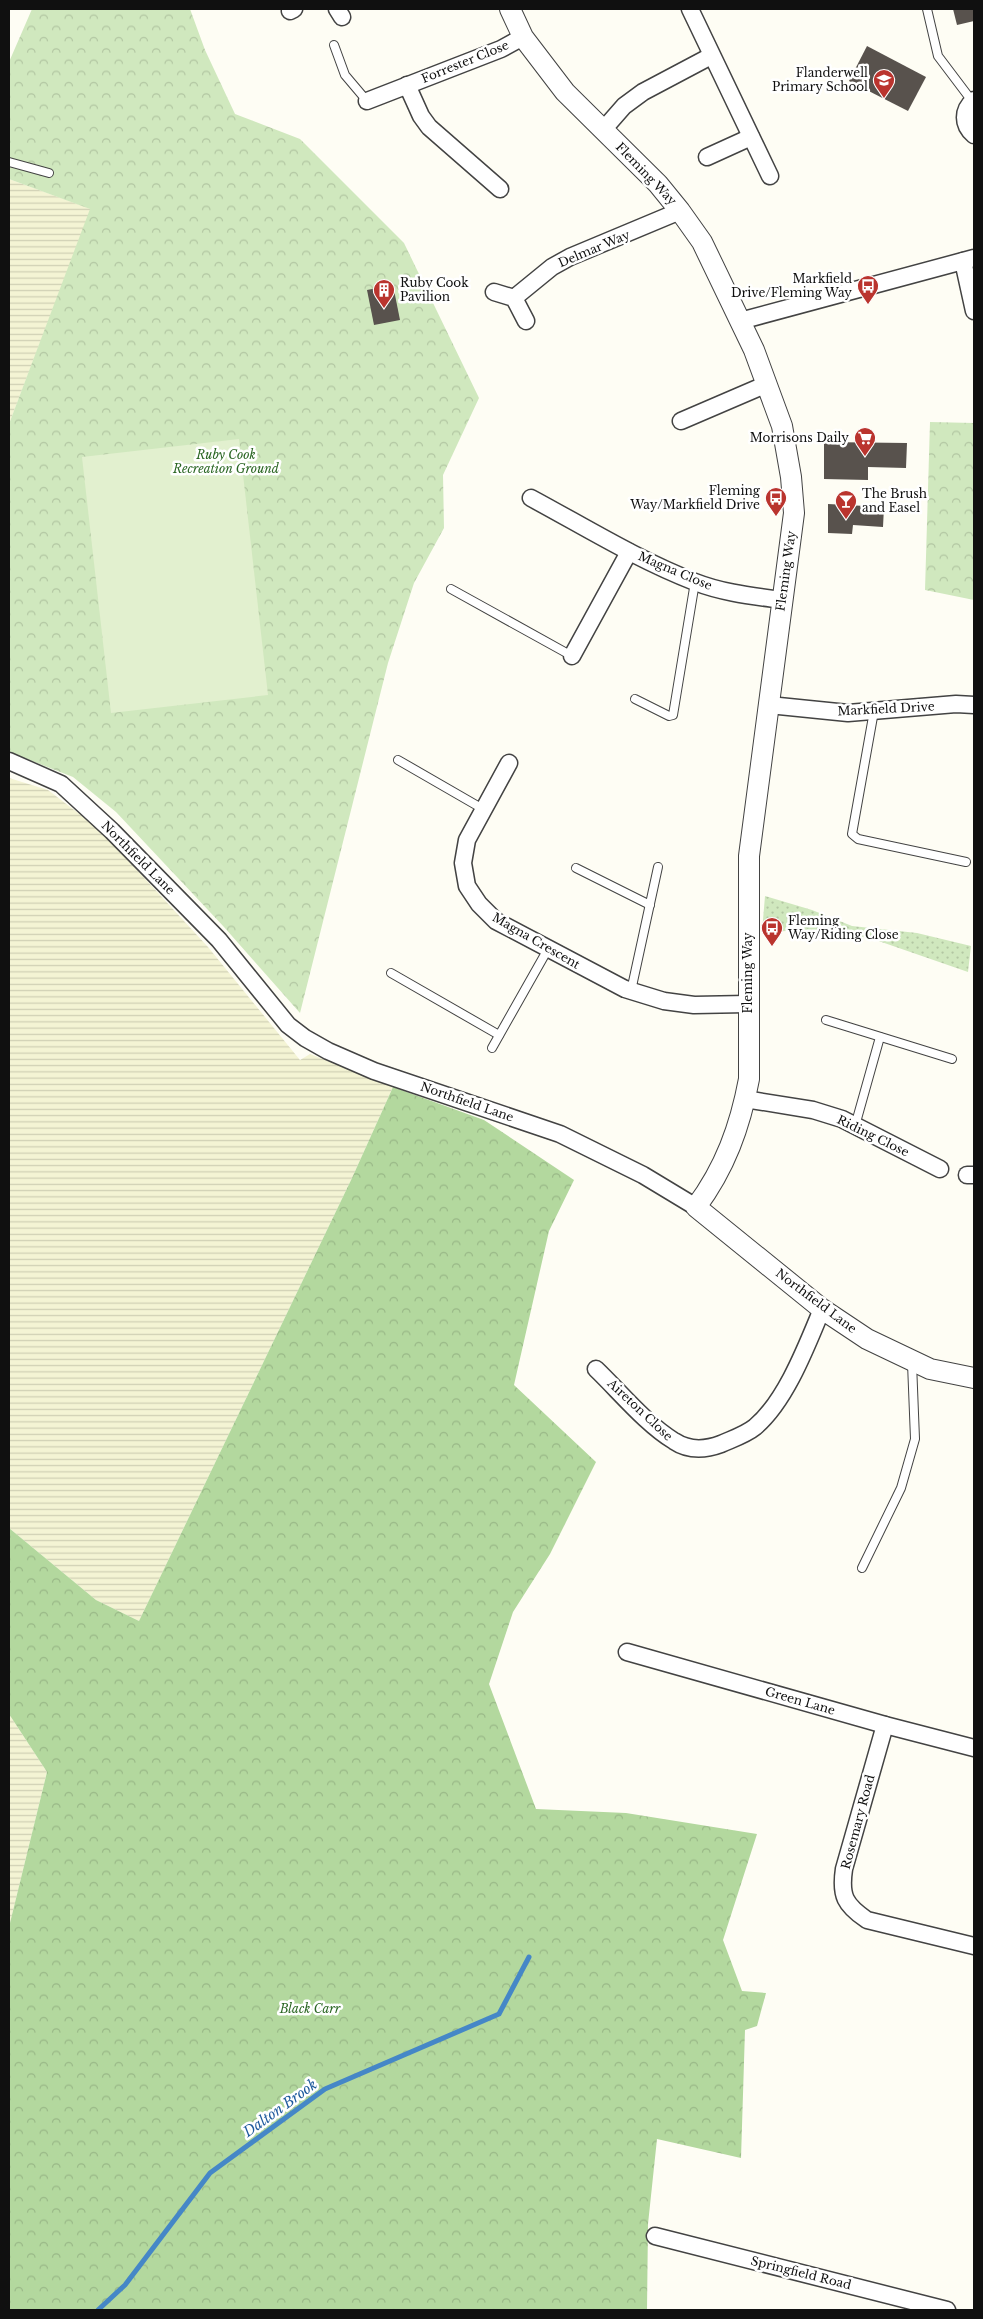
<svg xmlns="http://www.w3.org/2000/svg" width="983" height="2319" viewBox="0 0 983 2319" font-family="'Libre Baskerville',serif">
  <style>
    .farmland { fill: url(#farmland-rules) }
    .grass { fill: url(#grass-dots) }
    .forest { fill: url(#forest-crowns) }
    .park { fill: url(#park-crowns) }
    .pitch { fill: #e2f0cf }
    .lines { fill: none; stroke-linecap: round; stroke-linejoin: round }
    .stream { stroke: #4587c7; stroke-width: 5 }
    .building { fill: #58524d }
    .service-casing { stroke: #434343; stroke-width: 10 }
    .minor-casing { stroke: #434343; stroke-width: 19 }
    .tertiary-casing { stroke: #434343; stroke-width: 22 }
    .service { stroke: #fff; stroke-width: 8 }
    .minor { stroke: #fff; stroke-width: 16 }
    .tertiary { stroke: #fff; stroke-width: 20 }
    .labels { text-anchor: middle; stroke-width: 5; stroke-linejoin: round; paint-order: stroke }
    .street-label { font-size: 12px; fill: #101010; stroke: #fff }
    .poi-label { font-size: 12px; fill: #101010; stroke: #fff; text-anchor: end }
    .park-label { font-size: 12px; font-style: italic; fill: #2a6623; stroke: #fff }
    .water-label { font-size: 14px; font-style: italic; fill: #1e5a9d; stroke: #fff }
  </style>
  <defs>
    <pattern id="farmland-rules" width="6" height="5" patternUnits="userSpaceOnUse" patternTransform="scale(1.25)"><rect width="6" height="5" fill="#f4f4d4"/><path d="M0 2.5h6" fill="none" stroke="#d0d0b5"/></pattern>
    <pattern id="grass-dots" width="8" height="8" patternUnits="userSpaceOnUse" patternTransform="scale(1.25)"><rect width="8" height="8" fill="#d0e8be"/><path d="M2 2h.1M6 6h.1" fill="none" stroke="#b2c6a2" stroke-width="1.8" stroke-linecap="round"/></pattern>
    <pattern id="forest-crowns" width="20" height="18" patternUnits="userSpaceOnUse" patternTransform="scale(1.25)"><rect width="20" height="18" fill="#b3d89e"/><path d="M2 6a3 3 0 1 1 6 0M12 15a3 3 0 1 1 6 0" fill="none" stroke="#99b887"/></pattern>
    <pattern id="park-crowns" width="20" height="18" patternUnits="userSpaceOnUse" patternTransform="scale(1.25)"><rect width="20" height="18" fill="#d0e8be"/><path d="M2 6a3 3 0 1 1 6 0M12 15a3 3 0 1 1 6 0" fill="none" stroke="#b2c6a2"/></pattern>
  </defs>
  <rect width="100%" height="100%" fill="#fefdf4"/>
  <!-- farmland -->
  <g class="farmland">
    <polygon points="9,179 91,209 9,424"/>
    <polygon points="9,778 48,790 99,829 208,947 300,1060 310,1054 393,1087 352,1178 139,1621 96,1600 9,1528"/>
    <polygon points="9,1714 47,1772 9,1927"/>
  </g>
  <!-- grass -->
  <polygon class="grass" points="765,896 812,910 852,926 917,933 971,946 968,972 870,938 812,930 762,932"/>
  <!-- forest -->
  <polygon class="forest" points="393,1087 484,1120 574,1180 549,1231 514,1385 596,1462 550,1554 513,1612 489,1684 536,1809 626,1813 757,1834 723,1940 742,1991 766,1993 757,2026 745,2030 741,2158 657,2139 648,2224 647,2310 9,2310 9,1927 47,1772 9,1714 9,1528 96,1600 139,1621 352,1178"/>
  <!-- park -->
  <g class="park">
    <polygon points="32,9 190,9 205,50 235,114 300,139 404,243 479,398 443,475 444,528 414,583 388,663 300,1013 224,927 116,812 73,777 9,752 9,424 90,209 9,179 9,62"/>
    <polygon points="930,422 974,423 974,600 925,590"/>
  </g>
  <!-- pitch -->
  <polygon class="pitch" points="239,439 268,695 111,713 82,457"/>
  <g class="lines">
    <!-- stream -->
    <polyline class="stream" points="98,2310 125,2285 210,2173 325,2089 499,2014 529,1957"/>
  </g>
  <!-- building -->
  <g class="building">
    <polygon points="953,9 974,9 974,21 957,25"/>
    <polygon points="867,46 926,77 908,111 849,81"/>
    <polygon points="393,285 400,320 374,325 367,290"/>
    <polygon points="824,442 907,443 906,468 868,467 868,480 824,479"/>
    <polygon points="828,504 884,507 883,527 853,525 852,534 828,533"/>
  </g>
  <g class="lines">
    <!-- service casing -->
    <g class="service-casing">
      <g id="service">
        <polyline points="927,9 938,56 972,101"/>
        <polyline points="334,45 345,75 367,101"/>
        <polyline points="9,162 49,173"/>
        <polyline points="451,589 572,656"/>
        <polyline points="635,699 669,716 673,715 695,582"/>
        <polyline points="874,711 852,834 858,839 966,862"/>
        <polyline points="398,760 483,809"/>
        <polyline points="576,868 650,905"/>
        <polyline points="391,973 499,1035"/>
        <polyline points="631,991 658,867"/>
        <polyline points="826,1020 952,1059"/>
        <polyline points="492,1048 548,949"/>
        <polyline points="855,1126 880,1037"/>
        <polyline points="862,1568 901,1488 915,1439 912,1363"/>
      </g>
    </g>
    <!-- minor casing -->
    <g class="minor-casing">
      <g id="minor">
        <polyline points="337,9 342,17"/>
        <polyline points="690,9 770,176"/>
        <polyline points="290,11 294,9"/>
        <polyline points="407,85 421,116 429,127 500,189"/>
        <path d="M974,100C962,110 962,125 974,135"/>
        <polyline points="367,101 501,49 523,37"/>
        <polyline points="603,130 624,106 643,92 711,56"/>
        <polyline points="707,157 751,137"/>
        <polyline points="963,261 974,311"/>
        <polyline points="494,292 514,298 526,321"/>
        <polyline points="514,298 552,267 570,257 680,211"/>
        <polyline points="740,321 974,258"/>
        <polyline points="681,421 767,384"/>
        <path d="M531,498C585,527 638,560 695,582C723,593 753,596 782,600"/>
        <polyline points="572,656 629,552"/>
        <polyline points="769,705 848,713 956,704 974,705"/>
        <polyline points="9,761 61,784 112,831 219,940 288,1025 305,1038 328,1051 374,1071 560,1134 643,1175 696,1207"/>
        <polyline points="509,763 467,840 463,863 467,886 479,904 496,921 625,989 664,1001 694,1005 747,1004"/>
        <polyline points="745,1099 813,1110 842,1119 940,1169"/>
        <polyline points="967,1175 974,1175"/>
        <path d="M596,1369C620,1392 646,1424 674,1441C689,1451 705,1450 721,1444C732,1439 745,1435 755,1427C786,1401 807,1345 822,1309"/>
        <polyline points="627,1652 885,1725 974,1748"/>
        <path d="M885,1725L844,1869C840,1896 845,1905 867,1920L974,1946"/>
        <polyline points="655,2236 947,2310"/>
      </g>
    </g>
    <!-- tertiary casing -->
    <g class="tertiary-casing">
      <path id="tertiary" d="M510,9L523,37L565,92L658,184L680,211L702,242L754,350L782,426L791,477L794,513L749,856V1079C740,1127 725,1168 696,1207L822,1309L867,1339L930,1369L974,1378"/>
    </g>
    <!-- service -->
    <use href="#service" class="service"/>
    <!-- minor -->
    <use href="#minor" class="minor"/>
    <!-- tertiary -->
    <use href="#tertiary" class="tertiary"/>
  </g>
  <!-- icons -->
  <defs>
    <g id="school-pin" transform="scale(1.125)"><path d="M0 17L-7.5 6A9.5 9.5 0 1 1 7.5 6Z" fill="#ba342e" stroke="#fff"/><path d="M0-5L7-2L0 1L-7-2ZM-4 1L0 2.5L4 1V4Q0 6-4 4Z" fill="#fff"/></g>
    <g id="bus-pin" transform="scale(1.125)"><path d="M0 17L-7.5 6A9.5 9.5 0 1 1 7.5 6Z" fill="#ba342e" stroke="#fff"/><path d="M-5-6H5V4H4V6H2V4H-2V6H-4V4H-5ZM-3.5-4V0h7V-4ZM-3.5 1.2v1.5H-2V1.2ZM2 1.2v1.5H3.5V1.2Z" fill="#fff"/></g>
    <g id="building-pin" transform="scale(1.125)"><path d="M0 17L-7.5 6A9.5 9.5 0 1 1 7.5 6Z" fill="#ba342e" stroke="#fff"/><path d="M-4-6H4V6H1V3H-1V6H-4ZM-2.5-4.3h1.7v1.8h-1.7ZM.8-4.3h1.7v1.8H.8ZM-2.5-1h1.7V.8h-1.7ZM.8-1h1.7V.8H.8Z" fill="#fff"/></g>
    <g id="supermarket-pin" transform="scale(1.125)"><path d="M0 17L-7.5 6A9.5 9.5 0 1 1 7.5 6Z" fill="#ba342e" stroke="#fff"/><path d="M-6-5.5h2.5l.6 2H6L4.5 2H-2.5L-4.4-4H-6ZM-1.5 3.2a1.3 1.3 0 1 0 .1 0ZM3 3.2a1.3 1.3 0 1 0 .1 0Z" fill="#fff"/></g>
    <g id="bar-pin" transform="scale(1.125)"><path d="M0 17L-7.5 6A9.5 9.5 0 1 1 7.5 6Z" fill="#ba342e" stroke="#fff"/><path d="M-6-5H6L.8 .8V4.5H3.5V6h-7V4.5H-.8V.8Z" fill="#fff"/></g>
  </defs>
  <g fill-rule="evenodd">
    <use href="#school-pin" x="884" y="80"/>
    <use href="#bus-pin" x="868" y="286"/>
    <use href="#building-pin" x="384" y="290"/>
    <use href="#supermarket-pin" x="865" y="438"/>
    <use href="#bus-pin" x="776" y="498"/>
    <use href="#bar-pin" x="846" y="501"/>
    <use href="#bus-pin" x="772" y="928"/>
  </g>
  <g class="labels">
    <!-- street labels -->
    <g class="street-label">
      <text transform="translate(465 62) rotate(-22)" y="4">Forrester Close</text>
      <text transform="translate(646 174) rotate(46)" y="4">Fleming Way</text>
      <text transform="translate(594 249) rotate(-23)" y="4">Delmar Way</text>
      <text transform="translate(675 571) rotate(23)" y="4">Magna Close</text>
      <text transform="translate(786 571) rotate(-82)" y="4">Fleming Way</text>
      <text transform="translate(886 709) rotate(-3)" y="4">Markfield Drive</text>
      <text transform="translate(138 858) rotate(45)" y="4">Northfield Lane</text>
      <text transform="translate(536 941) rotate(30)" y="4">Magna Crescent</text>
      <text transform="translate(748 973) rotate(-90)" y="4">Fleming Way</text>
      <text transform="translate(467 1102) rotate(19)" y="4">Northfield Lane</text>
      <text transform="translate(873 1136) rotate(26)" y="4">Riding Close</text>
      <text transform="translate(816 1301) rotate(37)" y="4">Northfield Lane</text>
      <text transform="translate(640 1410) rotate(43)" y="4">Aireton Close</text>
      <text transform="translate(800 1701) rotate(16)" y="4">Green Lane</text>
      <text transform="translate(858 1822) rotate(-75)" y="4">Rosemary Road</text>
      <text transform="translate(801 2273) rotate(14)" y="4">Springfield Road</text>
    </g>
    <!-- poi labels -->
    <g class="poi-label">
      <text x="868" y="77">Flanderwell<tspan x="868" dy="14">Primary School</tspan></text>
      <text x="852" y="283">Markfield<tspan x="852" dy="14">Drive/Fleming Way</tspan></text>
      <text x="400" y="287" text-anchor="start">Ruby Cook<tspan x="400" dy="14">Pavilion</tspan></text>
      <text x="849" y="442">Morrisons Daily</text>
      <text x="760" y="495">Fleming<tspan x="760" dy="14">Way/Markfield Drive</tspan></text>
      <text x="862" y="498" text-anchor="start">The Brush<tspan x="862" dy="14">and Easel</tspan></text>
      <text x="788" y="925" text-anchor="start">Fleming<tspan x="788" dy="14">Way/Riding Close</tspan></text>
    </g>
    <!-- park labels -->
    <g class="park-label">
      <text x="226" y="459">Ruby Cook<tspan x="226" dy="14">Recreation Ground</tspan></text>
      <text x="310" y="2013">Black Carr</text>
    </g>
    <!-- water labels -->
    <g class="water-label">
      <text transform="translate(280 2108) rotate(-36)" y="5">Dalton Brook</text>
    </g>
  </g>
  <!-- border -->
  <rect width="983" height="2319" fill="none" stroke="#101010" stroke-width="20"/>
</svg>
